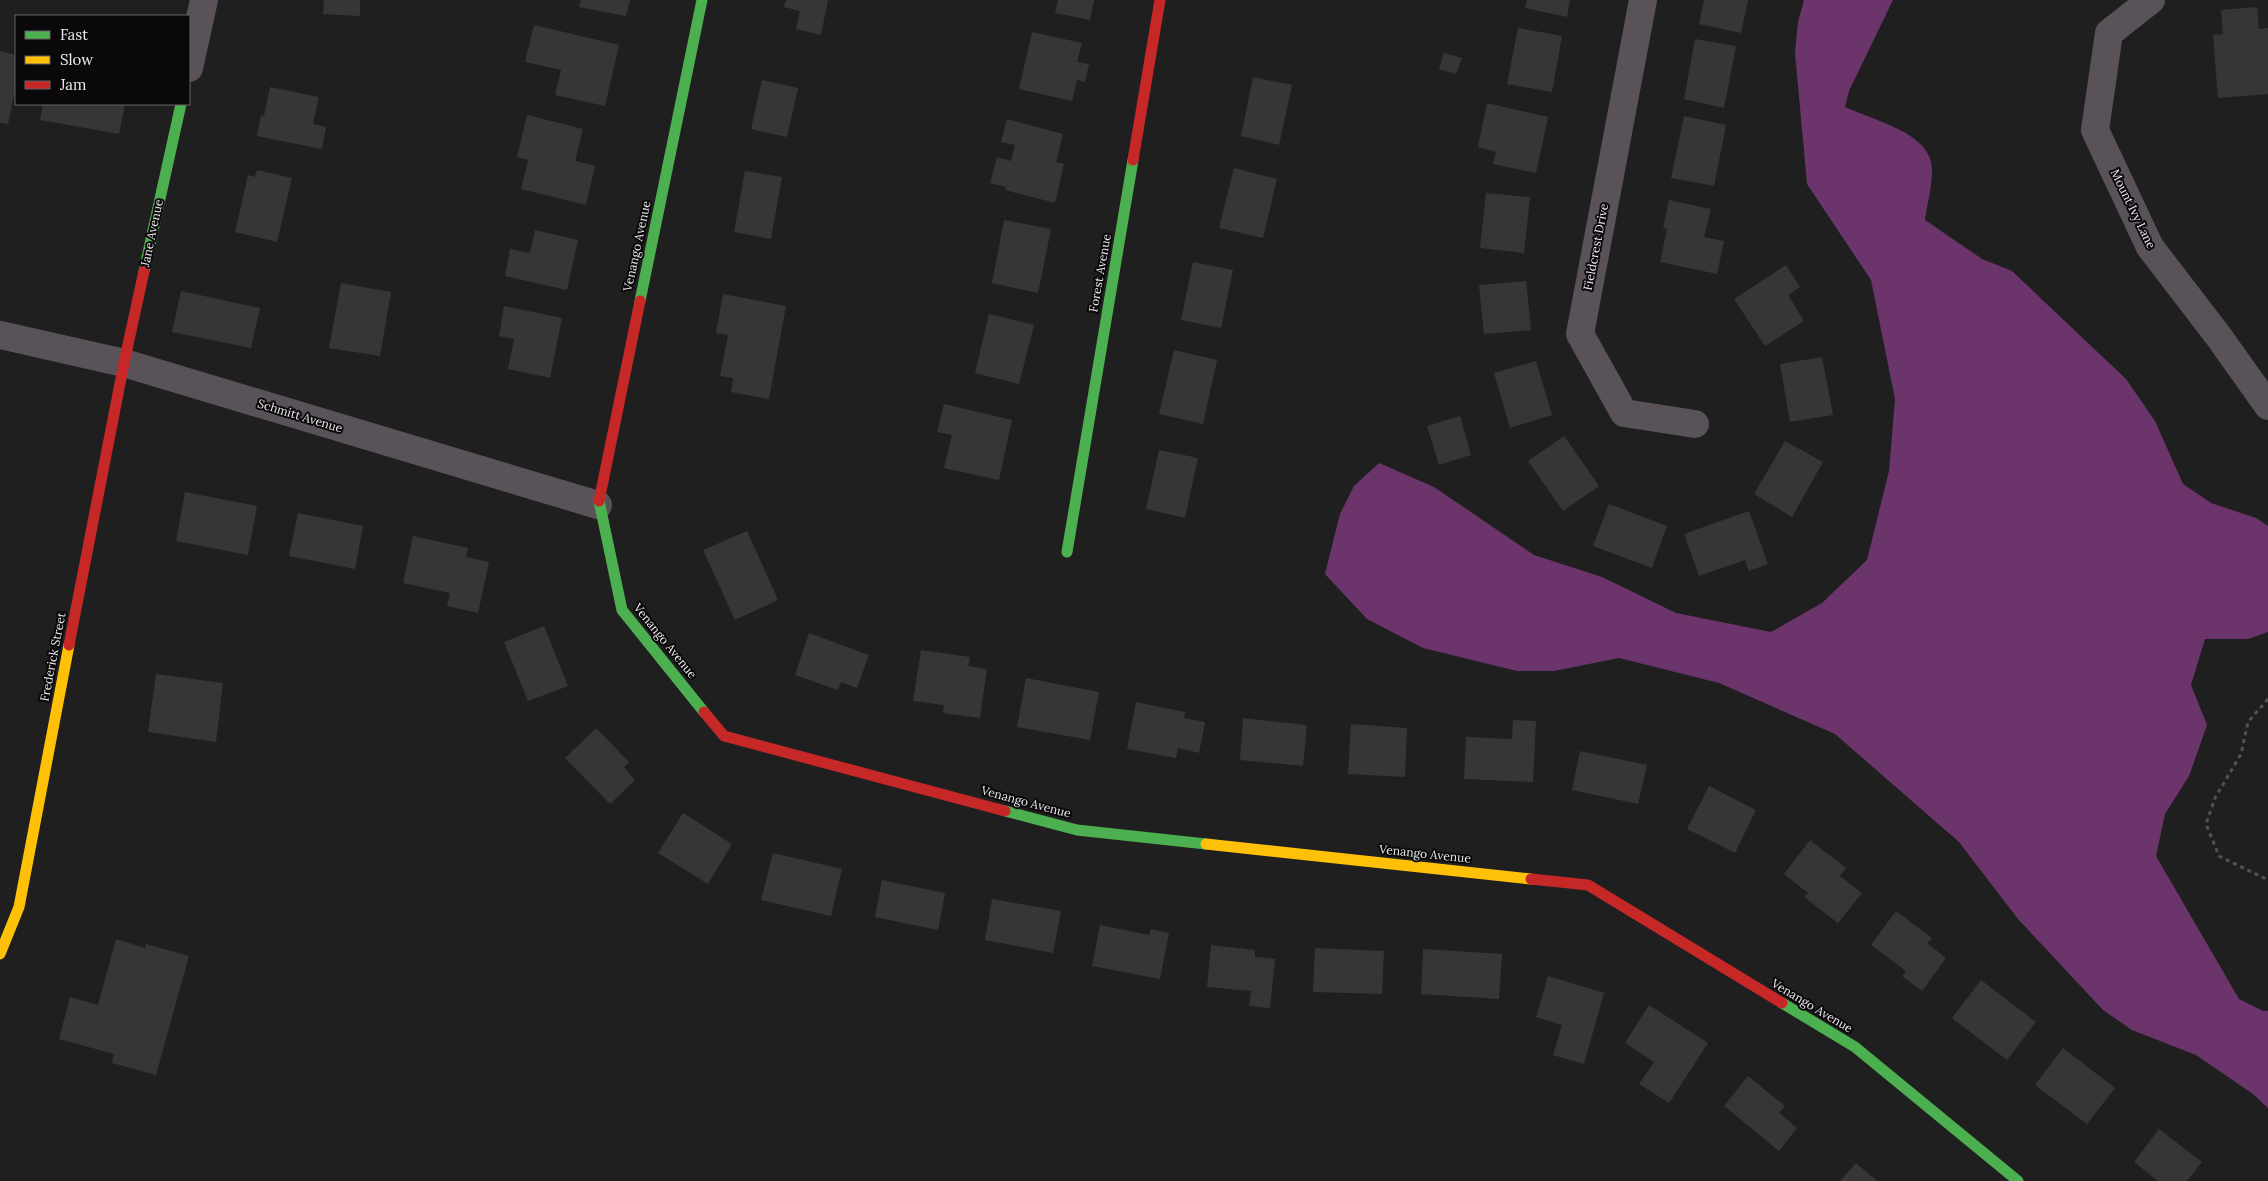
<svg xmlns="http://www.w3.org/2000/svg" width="2268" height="1181" viewBox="0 0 2268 1181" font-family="Lora,serif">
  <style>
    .forest { fill: #6b356b }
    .building { fill: #373637 }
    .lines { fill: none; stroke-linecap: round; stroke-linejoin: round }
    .path { stroke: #555055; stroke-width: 3; stroke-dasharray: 4 4; stroke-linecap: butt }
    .street { stroke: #595259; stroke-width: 28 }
    .fast { stroke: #4caf50; stroke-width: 11 }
    .slow { stroke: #ffc107; stroke-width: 11 }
    .jam { stroke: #c62828; stroke-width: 11 }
    .labels { text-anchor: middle; stroke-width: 4; stroke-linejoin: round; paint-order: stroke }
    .street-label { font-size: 12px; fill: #efecef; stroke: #0a080a }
  </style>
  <rect width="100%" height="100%" fill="#201f20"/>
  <!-- forest -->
  <path class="forest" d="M1804,0H1893L1849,91L1845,107C1872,120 1934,133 1932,171C1932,187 1927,204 1925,220L1982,259L2012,271L2126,379L2155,421L2183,484L2211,503L2256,518L2268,526V632L2248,639H2205L2191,685L2207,725L2189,776L2165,814L2156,856L2239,999L2263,1011H2268V1108L2253,1094L2196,1055L2132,1030L2103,1010L2018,919L1959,842L1835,734L1719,683L1619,658L1554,671H1517L1423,648L1367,619L1325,574L1340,514L1354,486L1379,463L1434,487L1534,555L1602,577L1676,613L1771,632L1822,603L1867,560L1889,471L1895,399L1871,280L1807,184L1795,53L1798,22Z"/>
  <!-- building -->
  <g class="building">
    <polygon points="324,0 360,0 360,16 323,14"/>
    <polygon points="581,0 630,0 626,16 579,7"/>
    <polygon points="786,0 828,0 821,35 796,29 800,11 784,7"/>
    <polygon points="1058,0 1094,0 1090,20 1055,13"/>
    <polygon points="1527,0 1570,0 1567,17 1525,8"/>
    <polygon points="1704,0 1748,0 1741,33 1699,24"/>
    <polygon points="2257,7 2259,29 2268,28 2268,94 2218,98 2213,35 2223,34 2221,10"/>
    <polygon points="534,25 619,45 605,106 555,95 561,70 525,62"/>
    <polygon points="1518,28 1562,36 1552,92 1507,84"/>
    <polygon points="1032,32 1082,43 1077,62 1089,64 1085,82 1077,80 1072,101 1019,89"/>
    <polygon points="1695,39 1736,46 1724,108 1684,99"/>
    <polygon points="0,51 16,55 16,85 8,124 0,123"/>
    <polygon points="1444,53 1462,58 1456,74 1439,69"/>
    <polygon points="1253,77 1292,85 1279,145 1241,136"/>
    <polygon points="762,80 798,88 787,137 751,129"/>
    <polygon points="270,87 319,97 313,124 326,127 322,149 257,136 261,115 264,116"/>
    <polygon points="1487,103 1548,117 1536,173 1493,164 1496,152 1478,147"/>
    <polygon points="43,104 125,104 119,134 40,120"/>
    <polygon points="527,115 583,129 575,161 595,166 586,205 521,189 528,160 517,157"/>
    <polygon points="1684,116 1726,125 1714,186 1671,178"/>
    <polygon points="1007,119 1063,134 1056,162 1064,164 1055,203 1005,190 1006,187 990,183 997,157 1011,161 1015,145 1001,142"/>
    <polygon points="1234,168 1277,179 1263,238 1219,228"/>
    <polygon points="257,170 292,178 277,242 235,232 248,175 255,177"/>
    <polygon points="745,171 782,177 771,239 734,232"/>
    <polygon points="1486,193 1530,197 1524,253 1480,248"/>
    <polygon points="1669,200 1711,209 1704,237 1724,241 1717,274 1660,262 1667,229 1663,228"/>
    <polygon points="1004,220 1051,229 1038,293 992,283"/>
    <polygon points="535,230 578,240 567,290 505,276 510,249 530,253"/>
    <polygon points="1193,262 1233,270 1221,328 1181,320"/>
    <polygon points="1786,265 1800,287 1788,295 1804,321 1765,346 1734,299"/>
    <polygon points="1526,281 1531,330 1484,334 1479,285"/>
    <polygon points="341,283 391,292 380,356 329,348"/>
    <polygon points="181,291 260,308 251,348 172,332"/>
    <polygon points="723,294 786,306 769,399 731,392 733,378 720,376 728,335 716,333"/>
    <polygon points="504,306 562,318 550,378 508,369 514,339 499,336"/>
    <polygon points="989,314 1034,325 1019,384 975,373"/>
    <polygon points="1174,350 1217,360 1203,424 1159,414"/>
    <polygon points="1822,357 1833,415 1790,422 1780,364"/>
    <polygon points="1536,361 1552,415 1510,428 1494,373"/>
    <polygon points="944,404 1012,420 999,480 944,468 952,435 937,432"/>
    <polygon points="1460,416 1471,455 1439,465 1427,426"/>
    <polygon points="1564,436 1599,486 1563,511 1528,461"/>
    <polygon points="1785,441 1823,462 1792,517 1754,494"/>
    <polygon points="1159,450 1198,458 1185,518 1146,509"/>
    <polygon points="185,492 257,506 248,555 176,541"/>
    <polygon points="1609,504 1667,526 1652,568 1593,546"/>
    <polygon points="1749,511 1768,564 1749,571 1745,560 1699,576 1684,534"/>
    <polygon points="298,513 363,526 355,569 289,556"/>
    <polygon points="747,531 778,600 735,620 703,550"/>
    <polygon points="413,536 468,548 466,557 489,562 478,613 447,606 450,593 403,583"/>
    <polygon points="544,626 568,686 528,701 504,642"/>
    <polygon points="809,633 869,655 857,688 841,682 838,690 795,675"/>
    <polygon points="921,650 970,657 968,666 987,669 980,718 943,713 944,705 913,701"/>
    <polygon points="156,674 223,683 216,742 148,732"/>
    <polygon points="1026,678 1099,692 1090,740 1017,727"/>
    <polygon points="1136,702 1185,712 1184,718 1205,722 1199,753 1178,748 1176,758 1127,749"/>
    <polygon points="1243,718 1307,725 1303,766 1240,760"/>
    <polygon points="1513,720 1536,721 1533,782 1464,779 1466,737 1512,739"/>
    <polygon points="1351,724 1407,728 1405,777 1348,774"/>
    <polygon points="596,728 629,762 624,767 635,780 610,804 565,758"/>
    <polygon points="1580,751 1647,765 1638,804 1572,790"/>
    <polygon points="1709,786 1756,810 1735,853 1687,829"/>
    <polygon points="683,813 732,844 708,884 658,853"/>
    <polygon points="1810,840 1846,868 1840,876 1862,893 1838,923 1804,897 1808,893 1784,874"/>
    <polygon points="773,853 842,869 831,916 761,900"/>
    <polygon points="882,880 945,893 938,930 875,917"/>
    <polygon points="992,899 1061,911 1053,953 985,940"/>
    <polygon points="1896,911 1932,938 1927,943 1946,958 1922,991 1902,976 1906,971 1871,945"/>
    <polygon points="1100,925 1149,935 1151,929 1169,933 1160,979 1092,966"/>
    <polygon points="116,939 145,948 146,944 189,956 156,1075 112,1063 114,1054 59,1039 70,997 98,1005"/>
    <polygon points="1211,945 1255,950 1255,957 1275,959 1270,1008 1249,1006 1251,991 1207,987"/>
    <polygon points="1315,948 1384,951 1382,994 1313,992"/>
    <polygon points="1423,949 1502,954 1499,999 1421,994"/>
    <polygon points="1548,976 1604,993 1584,1064 1553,1055 1562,1025 1536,1017"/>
    <polygon points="1981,980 2036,1022 2007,1060 1952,1018"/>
    <polygon points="1649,1005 1708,1043 1669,1103 1639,1084 1654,1062 1625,1043"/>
    <polygon points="2063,1048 2115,1088 2087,1124 2035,1085"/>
    <polygon points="1748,1076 1785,1106 1779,1113 1797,1128 1779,1151 1724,1106"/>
    <polygon points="2159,1129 2202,1162 2187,1181 2158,1181 2134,1162"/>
    <polygon points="1856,1163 1877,1181 1840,1181"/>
  </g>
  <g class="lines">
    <!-- path -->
    <polyline class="path" points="2268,699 2248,722 2241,754 2215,798 2206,824 2219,856 2268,880"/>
    <!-- street -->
    <g class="street">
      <polyline points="1643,0 1580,334 1624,413 1695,424"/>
      <polyline points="2151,0 2109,33 2095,130 2150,247 2219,337 2268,406"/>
      <polyline points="189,68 204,0"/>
      <polyline points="0,335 124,363 598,505"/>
    </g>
    <!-- fast -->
    <g class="fast">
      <polyline points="144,271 181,104"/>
      <polyline points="640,301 702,0"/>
      <polyline points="599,501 622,610 704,712"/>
      <polyline points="1067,552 1133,160"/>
      <polyline points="1005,811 1077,830 1206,844"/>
      <polyline points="1782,1003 1855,1047 2018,1181"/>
    </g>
    <!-- slow -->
    <g class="slow">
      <polyline points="1206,844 1531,879"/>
      <polyline points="0,954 19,907 69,645"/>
    </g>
    <!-- jam -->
    <g class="jam">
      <polyline points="1133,160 1160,0"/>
      <polyline points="599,501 640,301"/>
      <polyline points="69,645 124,363 144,271"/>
      <polyline points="704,712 724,736 1005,811"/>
      <polyline points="1531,879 1588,885 1782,1003"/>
    </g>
  </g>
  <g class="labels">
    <!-- street labels -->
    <g class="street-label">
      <text transform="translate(2133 209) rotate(64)" y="4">Mount Ivy Lane</text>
      <text transform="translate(152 233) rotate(-78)" y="4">Jane Avenue</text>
      <text transform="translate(637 246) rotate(-78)" y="4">Venango Avenue</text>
      <text transform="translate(1596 247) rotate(-79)" y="4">Fieldcrest Drive</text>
      <text transform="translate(1100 273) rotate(-80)" y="4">Forest Avenue</text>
      <text transform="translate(300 416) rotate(17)" y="4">Schmitt Avenue</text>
      <text transform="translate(665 641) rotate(51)" y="4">Venango Avenue</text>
      <text transform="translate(53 657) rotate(-79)" y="4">Frederick Street</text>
      <text transform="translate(1026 802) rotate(15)" y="4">Venango Avenue</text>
      <text transform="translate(1425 854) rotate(6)" y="4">Venango Avenue</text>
      <text transform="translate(1812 1006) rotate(31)" y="4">Venango Avenue</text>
    </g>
  </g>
  <!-- legend -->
  <rect x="15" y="15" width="175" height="90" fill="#0a080a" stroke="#666366"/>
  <rect x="25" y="31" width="25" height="8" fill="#4caf50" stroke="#666366"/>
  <text x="60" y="40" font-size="15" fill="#efecef">Fast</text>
  <rect x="25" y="56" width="25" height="8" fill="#ffc107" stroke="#666366"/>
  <text x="60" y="65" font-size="15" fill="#efecef">Slow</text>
  <rect x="25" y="81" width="25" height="8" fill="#c62828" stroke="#666366"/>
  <text x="60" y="90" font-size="15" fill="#efecef">Jam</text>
</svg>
